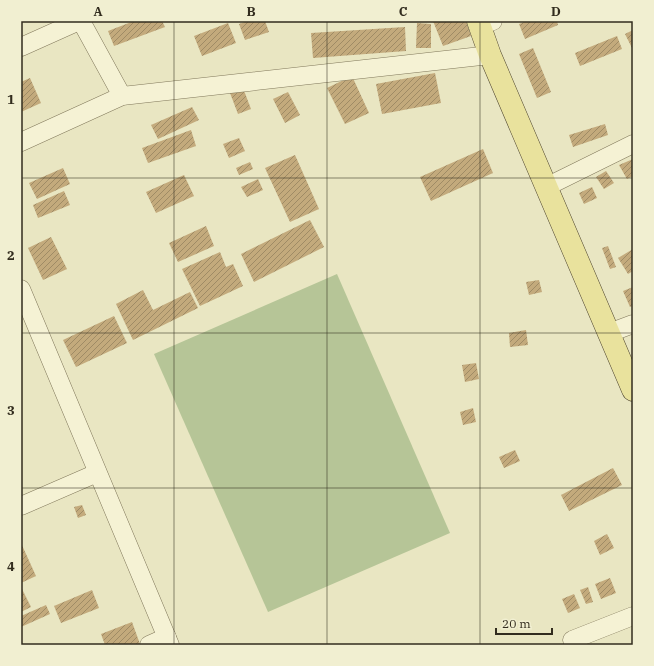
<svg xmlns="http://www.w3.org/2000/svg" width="654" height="666" viewBox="0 0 654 666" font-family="'IBM Plex Serif',serif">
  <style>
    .pitch { fill: #b6c597 }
    .building { fill: url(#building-hatch) }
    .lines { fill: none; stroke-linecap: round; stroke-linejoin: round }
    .minor-casing { stroke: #81785b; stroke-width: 19 }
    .primary-casing { stroke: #4f452f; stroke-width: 23 }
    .minor { stroke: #f5f2d4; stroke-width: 18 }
    .primary { stroke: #e9e29d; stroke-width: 22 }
    .grid { fill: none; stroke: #322c1e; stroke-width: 1; stroke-opacity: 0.55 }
    .neatline { fill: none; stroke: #322c1e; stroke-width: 1.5 }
    .grid-label { font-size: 13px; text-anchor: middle; font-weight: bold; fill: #322c1e }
  </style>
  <defs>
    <pattern id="building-hatch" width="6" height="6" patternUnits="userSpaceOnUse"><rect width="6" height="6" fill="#c3aa7c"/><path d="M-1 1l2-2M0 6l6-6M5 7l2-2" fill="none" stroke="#9f8b65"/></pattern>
  </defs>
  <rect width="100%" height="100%" fill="#e9e6c2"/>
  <!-- pitch -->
  <polygon class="pitch" points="337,274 450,533 268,612 154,354"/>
  <!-- building -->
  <g class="building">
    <polygon points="134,21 162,21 165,27 114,46 108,31"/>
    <polygon points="248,21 265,21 269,32 245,40 239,24"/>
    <polygon points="433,21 466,21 471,36 443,46"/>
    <polygon points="527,21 557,21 558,25 525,39 519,24"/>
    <polygon points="228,23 236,43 202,56 194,36"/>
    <polygon points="417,23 431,24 431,48 416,48"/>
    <polygon points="405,27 406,51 313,58 311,33"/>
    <polygon points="633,30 633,50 625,34"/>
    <polygon points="617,36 622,49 580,66 575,53"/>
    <polygon points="533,48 551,92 537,98 519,54"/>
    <polygon points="435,73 441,103 382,114 376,84"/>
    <polygon points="352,76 369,113 345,124 327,88"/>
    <polygon points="30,78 41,103 21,112 21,82"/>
    <polygon points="243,88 251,109 238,114 230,93"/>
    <polygon points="288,92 300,115 285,123 273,99"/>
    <polygon points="192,107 199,120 158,139 151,125"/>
    <polygon points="605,124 608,135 573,147 569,135"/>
    <polygon points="191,130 196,146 148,163 142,148"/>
    <polygon points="239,138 245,151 229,158 223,144"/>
    <polygon points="483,149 493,173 431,201 420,177"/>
    <polygon points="295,155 319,209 290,222 265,168"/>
    <polygon points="633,159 633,176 627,179 619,165"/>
    <polygon points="250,162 253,169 239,175 236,168"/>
    <polygon points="63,168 70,184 37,199 29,183"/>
    <polygon points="606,171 614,183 604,189 596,177"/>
    <polygon points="184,175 194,196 156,213 146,192"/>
    <polygon points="258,179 263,190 247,197 241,187"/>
    <polygon points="592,187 597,198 584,204 579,193"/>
    <polygon points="64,191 70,205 38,218 33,205"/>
    <polygon points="310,220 324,247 254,282 241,254"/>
    <polygon points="206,226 214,246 178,262 169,243"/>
    <polygon points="51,237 67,269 43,280 28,248"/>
    <polygon points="608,246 616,267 610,269 602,248"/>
    <polygon points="633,249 633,271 628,274 618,258"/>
    <polygon points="220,252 226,267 233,264 243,286 200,306 182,269"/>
    <polygon points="539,280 542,292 529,295 526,282"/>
    <polygon points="633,287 633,306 630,307 623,291"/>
    <polygon points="143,290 153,310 190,292 198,308 133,340 116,304"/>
    <polygon points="114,316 127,343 76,367 63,340"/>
    <polygon points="526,330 528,345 510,347 509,333"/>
    <polygon points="476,363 479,379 465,382 462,365"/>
    <polygon points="473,408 476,422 463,425 460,412"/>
    <polygon points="515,450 520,461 504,468 499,457"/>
    <polygon points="613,468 622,485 569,511 561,495"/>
    <polygon points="82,505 86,515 78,518 74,507"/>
    <polygon points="607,534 614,548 600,555 594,541"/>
    <polygon points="21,543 36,576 21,583"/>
    <polygon points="610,578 616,593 601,599 595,584"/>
    <polygon points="21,587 31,607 21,612"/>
    <polygon points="588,587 593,602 586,604 580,590"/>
    <polygon points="92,590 99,608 61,623 54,606"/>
    <polygon points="574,594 580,608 568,613 562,599"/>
    <polygon points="46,605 50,614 21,627 21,616"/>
    <polygon points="132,622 140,644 136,645 105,645 101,634"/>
  </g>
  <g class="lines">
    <!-- minor casing -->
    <g class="minor-casing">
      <g id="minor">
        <polyline points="81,21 122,96"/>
        <polyline points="480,26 493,21"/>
        <polyline points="21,47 79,21"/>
        <polyline points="21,142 122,96 490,55"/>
        <polyline points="546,187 633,144"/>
        <polyline points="21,289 170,645"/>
        <polyline points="609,333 633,324"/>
        <polyline points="21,506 97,473"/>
        <polyline points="149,645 167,637"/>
        <polyline points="574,645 572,640 633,616"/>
      </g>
    </g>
    <!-- primary casing -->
    <g class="primary-casing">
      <polyline id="primary" points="478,21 490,55 633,390"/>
    </g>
    <!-- minor -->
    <use href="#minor" class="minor"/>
    <!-- primary -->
    <use href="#primary" class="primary"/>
  </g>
  <!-- grid -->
  <path class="grid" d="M174,21V645M327,21V645M480,21V645M21,178H633M21,333H633M21,488H633"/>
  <!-- border -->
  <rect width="654" height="666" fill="none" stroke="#f1efd1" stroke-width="44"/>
  <!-- scale -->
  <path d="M496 628v6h56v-6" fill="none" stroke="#322c1e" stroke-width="2"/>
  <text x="502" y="628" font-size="12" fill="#322c1e" stroke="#f1efd1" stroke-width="3" paint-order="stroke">20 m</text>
  <rect x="22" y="22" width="610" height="622" class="neatline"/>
  <g class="grid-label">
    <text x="98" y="16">A</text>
    <text x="251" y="16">B</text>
    <text x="403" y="16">C</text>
    <text x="556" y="16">D</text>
    <text x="11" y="104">1</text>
    <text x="11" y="260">2</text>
    <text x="11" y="415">3</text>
    <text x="11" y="571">4</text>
  </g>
</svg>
